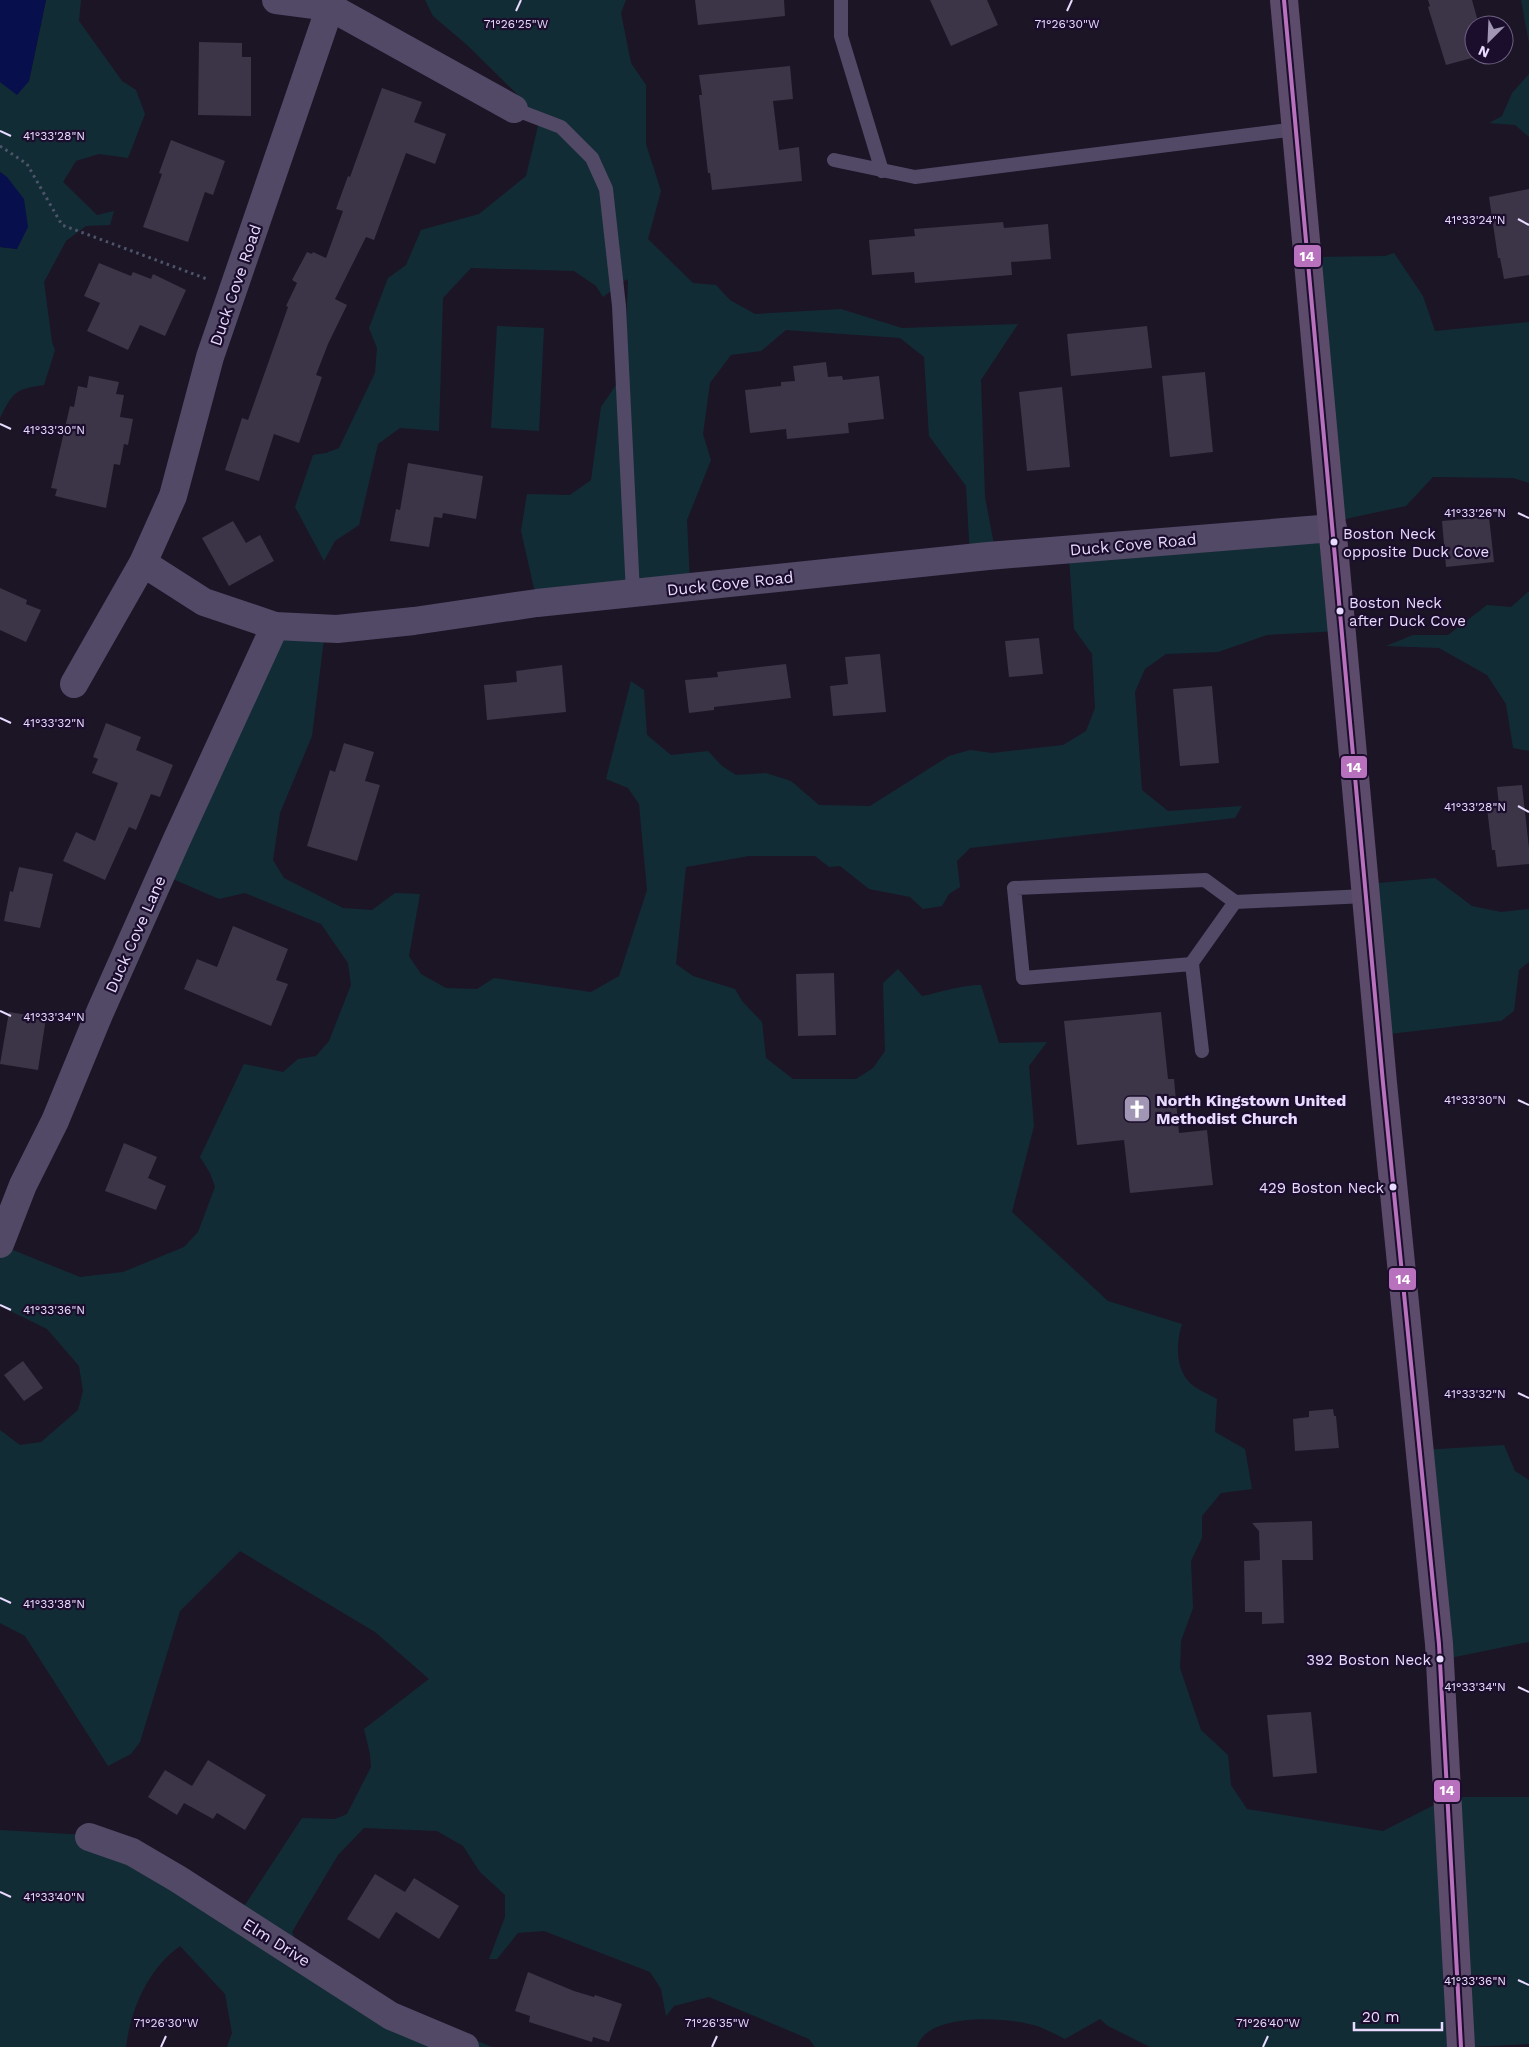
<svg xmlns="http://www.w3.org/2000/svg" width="1529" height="2047" viewBox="0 0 1529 2047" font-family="'Work Sans',sans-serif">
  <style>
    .green { fill: #122c36 }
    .water { fill: #070f4c }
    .building { fill: #3c3447 }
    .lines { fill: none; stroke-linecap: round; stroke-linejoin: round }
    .path { stroke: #4d556b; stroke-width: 3; stroke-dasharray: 2.5 4; stroke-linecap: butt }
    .service { stroke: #524967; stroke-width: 14 }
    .minor { stroke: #524967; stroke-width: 28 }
    .primary { stroke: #5d4b6b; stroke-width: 28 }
    .bus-1-casing { stroke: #1b0e2d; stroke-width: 8 }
    .bus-1 { stroke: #b871bc; stroke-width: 4 }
    .ticks { fill: none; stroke: #e8dbff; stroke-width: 2 }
    .bus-dot { fill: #e8dbff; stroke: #1b0e2d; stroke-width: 2 }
    .labels { text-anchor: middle; stroke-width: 4.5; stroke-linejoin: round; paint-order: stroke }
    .bus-label { font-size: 15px; fill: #e8dbff; stroke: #1b0e2d; text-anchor: start }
    .street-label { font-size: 16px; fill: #e8dbff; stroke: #1b0e2d }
    .poi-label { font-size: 16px; font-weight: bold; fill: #e8dbff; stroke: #1b0e2d; text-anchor: start }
    .ticks-label { font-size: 12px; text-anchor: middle; fill: #e8dbff; stroke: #1b0e2d; stroke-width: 4.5; stroke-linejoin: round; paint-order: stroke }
    .line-badge { stroke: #1b0e2d; stroke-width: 2 }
    .badge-label { font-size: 14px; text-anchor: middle; font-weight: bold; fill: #fff }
  </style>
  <rect width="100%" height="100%" fill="#1c1526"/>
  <!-- green -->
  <g class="green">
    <path d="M46,0H81L79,21L122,81L136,90L145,114L128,158L99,154L76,161L63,182L97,215L114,211L110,225L86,226L66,241L44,282L52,342L55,350L44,385C15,389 13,392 0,418V247L17,249L7,177L0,172V82L17,94L29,81Z"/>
    <polygon points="425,0 626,0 621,13 631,63 646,85 646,144 661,191 648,239 693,283 716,285 730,300 755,314 841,309 902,328 1018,324 981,380 985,497 995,550 970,557 966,486 929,436 924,357 900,338 786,330 761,351 731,355 710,383 703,434 711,460 687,520 690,583 538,606 521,531 527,494 570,495 591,480 601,407 624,373 628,281 627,279 603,297 596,286 574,271 471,268 443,298 439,431 400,428 378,444 359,525 335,541 324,561 295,507 313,455 326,453 339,448 375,373 377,348 369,328 388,278 406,265 421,230 479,214 526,176 538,126 525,102 467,45 433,16"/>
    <polygon points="1521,0 1529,0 1529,43"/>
    <polygon points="1529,74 1529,137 1515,125 1489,123 1502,116 1512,93"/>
    <polygon points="1394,253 1423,296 1435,331 1529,322 1529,483 1513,478 1433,477 1406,506 1336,521 1314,257 1385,256"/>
    <polygon points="497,326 544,328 539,431 491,428"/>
    <path d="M1321,532L1339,631L1267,635L1218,652L1166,654L1145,669L1135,692L1142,790L1168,811L1242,806L1235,818L970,848L957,861L960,887L949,894L942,906L923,909L910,897L869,889L840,866L829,867L815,856H749L686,867L676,964L693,976L735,989L742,1001L762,1022L766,1058L793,1079H856L873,1068L885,1051L883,983L898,969L922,996C942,992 961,985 981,985L999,1043L1047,1042L1029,1066L1034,1126L1012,1212L1108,1301L1182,1324C1176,1342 1175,1368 1190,1383C1197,1390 1209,1394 1217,1399L1215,1432L1245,1449L1252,1489L1221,1493L1202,1516V1538L1191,1561L1193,1608L1181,1641L1180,1668L1201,1730L1228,1755L1231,1785L1247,1809L1383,1831L1446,1799L1461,1797H1529V2044L1471,2047H1150L1108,2026L1100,2019L1065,2039C1055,2034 1044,2028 1034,2025C1006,2017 927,2012 917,2047H815L809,2039L709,1997L674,2006L666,2016L661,1989L650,1972L544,1931L518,1933L497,1959H489L505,1917V1895L480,1872L463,1846L437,1831L364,1828L338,1855L292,1932L295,1939L392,2005L492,2047H227L232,2033L225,1994L180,1946C148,1969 131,2008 126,2047H0V1830L104,1836L245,1905L302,1818L335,1819L347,1814L371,1767L370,1754L364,1729L429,1679L375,1632L240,1551L180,1611L140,1742L131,1754L108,1766L25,1636L0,1623V1430L20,1445L41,1442L78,1410L83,1391L79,1366L47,1329L0,1306V1253L3,1246L80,1277L123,1272L184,1247L198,1232L215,1187L210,1173L200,1157L244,1064L283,1072L298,1059L316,1056L329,1041L351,985L348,963L321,924L245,893L219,899L166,876L273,633L324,639L312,736L280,813L273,860L284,878L343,908L372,910L395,893L420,894L409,956L421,974L446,988L477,989L494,978L591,992L619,976L647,890L639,804L628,788L606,779L631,681L644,690L647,735L671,755L708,751L722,766L736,775L766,773L791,781L819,805L870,806L949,756L970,750L992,753L1063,745L1086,731L1095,708L1092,654L1074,629L1069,557Z"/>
    <polygon points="1529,591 1529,751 1513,748 1506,704 1487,675 1439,648 1386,646 1413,635 1448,635 1487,605 1511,607"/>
    <polygon points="1435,878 1472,906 1501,912 1529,909 1529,962 1519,970 1514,1011 1501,1021 1381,1035 1367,884"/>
    <polygon points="1504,1445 1515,1471 1529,1480 1529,1642 1445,1659 1423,1450"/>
  </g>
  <!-- water -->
  <g class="water">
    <polygon points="0,0 46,0 29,81 17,95 0,82"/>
    <polygon points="0,172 7,177 24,199 28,227 17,249 0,247"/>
  </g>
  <!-- building -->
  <g class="building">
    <polygon points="695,0 784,0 785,16 698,25"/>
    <polygon points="930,0 987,0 998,25 951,46"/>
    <polygon points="1428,0 1472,0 1479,25 1474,25 1474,55 1483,55 1446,65 1428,7 1430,6"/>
    <polygon points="199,42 242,43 242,57 251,57 251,116 198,115"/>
    <polygon points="790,66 793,99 773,101 776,125 779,150 799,147 802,181 712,190 710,173 708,173 699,95 702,95 699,75"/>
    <polygon points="382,88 422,102 414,122 446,134 435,164 406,153 374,240 366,237 335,299 347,305 328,344 316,375 322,377 299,443 274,434 259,481 225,470 242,418 248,420 288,307 286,306 297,283 292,280 307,252 312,254 313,252 326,258 343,211 336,209 348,176 350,177"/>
    <polygon points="171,140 225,161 213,195 205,192 188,242 143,227 162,174 159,173"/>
    <polygon points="1529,189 1529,275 1504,279 1500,258 1498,258 1489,197"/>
    <polygon points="1003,222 1004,228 1048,224 1051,259 1011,262 1012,275 964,279 915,283 914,272 872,275 869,240 915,236 914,229"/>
    <polygon points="99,263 131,276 133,272 151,279 153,274 186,290 165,336 140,325 128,350 87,331 100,303 84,296"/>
    <polygon points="1147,326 1152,368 1071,376 1067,334"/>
    <polygon points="826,362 828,377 842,376 843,380 879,376 884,419 848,423 849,433 787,439 786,429 750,433 745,390 781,386 781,382 795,381 793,366"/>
    <polygon points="1205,372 1213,452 1170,457 1162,376"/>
    <polygon points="89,376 119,382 116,394 124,395 120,417 133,419 128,445 124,444 120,465 114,464 106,508 55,496 57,489 51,488 70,406 74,407 78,386 87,388"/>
    <polygon points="1062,387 1070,467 1027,471 1019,392"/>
    <polygon points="408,463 483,476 476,519 443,513 442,518 434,517 429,547 390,541 396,509 400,510"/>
    <polygon points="1489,517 1494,562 1446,567 1442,521"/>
    <polygon points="233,521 246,543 260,535 274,561 229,586 202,538"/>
    <polygon points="0,588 27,600 26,604 41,610 26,642 0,630"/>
    <polygon points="1039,638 1043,674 1009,677 1005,641"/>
    <polygon points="880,654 886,712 833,716 830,686 848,684 845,657"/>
    <polygon points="786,664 791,698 714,707 714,710 689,713 685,680 718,677 717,672"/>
    <polygon points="562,665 566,712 487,720 484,685 517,682 516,671"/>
    <polygon points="1212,686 1219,763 1180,766 1173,689"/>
    <polygon points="106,723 141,737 136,750 173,765 160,797 151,794 136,830 129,827 105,880 63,861 76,832 95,841 118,783 92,773 98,759 93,757"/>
    <polygon points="344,743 374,752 365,781 380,785 357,861 307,846 330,770 335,772"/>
    <polygon points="1522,785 1529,848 1529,864 1497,867 1495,850 1492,850 1487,808 1499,806 1497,787"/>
    <polygon points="19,867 53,874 40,928 4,921 10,891 13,892"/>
    <polygon points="233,926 288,949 276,980 288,984 271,1026 184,989 197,959 217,967"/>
    <polygon points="834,973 836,1035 798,1036 796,974"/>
    <polygon points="9,1012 46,1018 38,1070 0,1064"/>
    <polygon points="1161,1012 1168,1079 1174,1079 1179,1133 1207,1130 1213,1185 1130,1193 1124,1140 1077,1145 1064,1021"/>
    <polygon points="124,1143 157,1157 148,1178 166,1186 156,1210 105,1191"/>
    <polygon points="23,1361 43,1388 24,1401 4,1375"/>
    <polygon points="1333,1409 1334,1416 1336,1416 1339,1448 1295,1451 1293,1419 1309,1417 1309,1411"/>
    <polygon points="1312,1521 1313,1560 1282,1560 1284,1623 1262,1624 1262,1612 1245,1612 1244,1561 1260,1560 1259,1531 1252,1523"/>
    <polygon points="1311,1712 1317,1773 1273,1777 1267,1715"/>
    <polygon points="208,1760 266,1795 245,1830 217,1813 213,1819 184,1803 177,1815 148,1797 165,1770 192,1786"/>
    <polygon points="375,1874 405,1892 414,1878 459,1906 439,1939 396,1912 379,1939 347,1919"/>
    <polygon points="528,1972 574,1991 594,1997 595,1995 622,2004 609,2042 593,2037 592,2042 529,2022 530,2016 515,2011"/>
  </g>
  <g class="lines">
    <!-- path -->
    <polyline class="path" points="0,146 27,164 62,225 207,279"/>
    <!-- service -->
    <g class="service">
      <polyline points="841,0 841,36 882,171"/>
      <polyline points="514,109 561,127 592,158 606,189 619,306 633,593"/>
      <polyline points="834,160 915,177 1296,129"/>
      <polyline points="1191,964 1235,902"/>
      <polyline points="1202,1051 1192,964 1023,978 1014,888 1205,880 1235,902 1366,896"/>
    </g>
    <!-- minor -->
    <g class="minor">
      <polyline points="276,0 330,7 514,109"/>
      <polyline points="143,563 204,602 275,626 337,629 414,621 537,603 988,556 1333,528"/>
      <polyline points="74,684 143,563 173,496 210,357 330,7"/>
      <polyline points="0,1244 23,1185 55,1121 100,1012 177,839 275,626"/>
      <polyline points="89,1837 132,1852 178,1879 391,2016 465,2047"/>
    </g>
    <!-- primary -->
    <polyline class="primary" points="1284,0 1383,1083 1439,1644 1461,2047"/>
    <!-- bus-1 casing -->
    <g class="bus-1-casing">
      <polyline id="bus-1" points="1284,0 1383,1083 1439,1644 1461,2047"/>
    </g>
    <!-- bus-1 -->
    <use href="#bus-1" class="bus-1"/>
  </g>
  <!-- ticks -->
  <path class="ticks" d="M516,11L521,0M1067,11L1072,0M0,131L11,136M1518,219L1529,225M0,424L11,429M1518,513L1529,518M0,718L11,723M1518,806L1529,812M0,1011L11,1016M1518,1100L1529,1105M0,1305L11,1310M1518,1393L1529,1398M0,1598L11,1603M1518,1687L1529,1692M0,1892L11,1897M1518,1980L1529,1985M161,2047L166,2036M712,2047L717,2036M1263,2047L1268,2036"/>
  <!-- icons -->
  <defs>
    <g id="church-square" transform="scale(1.4375)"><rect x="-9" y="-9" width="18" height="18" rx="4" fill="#a196b3" stroke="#1b0e2d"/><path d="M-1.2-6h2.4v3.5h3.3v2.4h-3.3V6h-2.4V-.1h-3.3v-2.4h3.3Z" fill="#fff"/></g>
  </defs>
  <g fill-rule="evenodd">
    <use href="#church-square" x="1137" y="1109"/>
  </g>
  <!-- markers -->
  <g class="bus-dot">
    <circle cx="1334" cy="542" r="4.5"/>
    <circle cx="1340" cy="611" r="4.5"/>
    <circle cx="1393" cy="1187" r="4.5"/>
    <circle cx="1440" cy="1659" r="4.5"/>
  </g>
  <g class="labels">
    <!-- bus labels -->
    <g class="bus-label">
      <text x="1343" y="539">Boston Neck<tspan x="1343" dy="18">opposite Duck Cove</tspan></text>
      <text x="1349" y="608">Boston Neck<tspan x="1349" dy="18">after Duck Cove</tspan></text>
      <text x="1384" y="1193" text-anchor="end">429 Boston Neck</text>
      <text x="1431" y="1665" text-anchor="end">392 Boston Neck</text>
    </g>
    <!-- street labels -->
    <g class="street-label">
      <text transform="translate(235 285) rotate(-71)" y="6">Duck Cove Road</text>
      <text transform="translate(1133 544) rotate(-5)" y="6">Duck Cove Road</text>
      <text transform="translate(730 583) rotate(-6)" y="6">Duck Cove Road</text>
      <text transform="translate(135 934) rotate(-66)" y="6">Duck Cove Lane</text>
      <text transform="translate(277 1942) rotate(32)" y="6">Elm Drive</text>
    </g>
    <!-- poi labels -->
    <g class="poi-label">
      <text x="1156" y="1106">North Kingstown United<tspan x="1156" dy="18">Methodist Church</tspan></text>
    </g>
  </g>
  <g class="ticks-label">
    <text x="1067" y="28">71°26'30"W</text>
    <text x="516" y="28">71°26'25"W</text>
    <text x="54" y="140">41°33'28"N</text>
    <text x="1475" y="224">41°33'24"N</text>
    <text x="54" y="434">41°33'30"N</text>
    <text x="1475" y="517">41°33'26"N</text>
    <text x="54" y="727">41°33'32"N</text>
    <text x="1475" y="811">41°33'28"N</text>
    <text x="54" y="1021">41°33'34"N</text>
    <text x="1475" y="1104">41°33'30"N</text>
    <text x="54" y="1314">41°33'36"N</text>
    <text x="1475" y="1398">41°33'32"N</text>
    <text x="54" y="1608">41°33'38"N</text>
    <text x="1475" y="1691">41°33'34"N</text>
    <text x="54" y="1901">41°33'40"N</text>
    <text x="1475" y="1985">41°33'36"N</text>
    <text x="166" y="2027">71°26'30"W</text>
    <text x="717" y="2027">71°26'35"W</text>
    <text x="1268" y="2027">71°26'40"W</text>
  </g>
  <g class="line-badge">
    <rect x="1293" y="244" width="29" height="24" rx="5" fill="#b871bc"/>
    <rect x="1340" y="755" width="28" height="24" rx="5" fill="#b871bc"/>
    <rect x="1388" y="1267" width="29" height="24" rx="5" fill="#b871bc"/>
    <rect x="1433" y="1779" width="28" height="24" rx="5" fill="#b871bc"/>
  </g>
  <g class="badge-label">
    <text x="1307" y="261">14</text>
    <text x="1354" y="772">14</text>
    <text x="1403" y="1284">14</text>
    <text x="1447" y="1795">14</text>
  </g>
  <!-- north arrow -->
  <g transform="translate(1489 40) rotate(204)"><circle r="24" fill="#1b0e2d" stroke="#6d6081"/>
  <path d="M0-4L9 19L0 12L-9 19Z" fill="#a196b3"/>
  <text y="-8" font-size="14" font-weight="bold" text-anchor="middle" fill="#e8dbff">N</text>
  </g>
  <!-- scale -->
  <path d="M1354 2022v8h88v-8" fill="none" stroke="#e8dbff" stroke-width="2.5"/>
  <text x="1362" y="2022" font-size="15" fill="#e8dbff" stroke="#1b0e2d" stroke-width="4" paint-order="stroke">20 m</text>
</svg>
